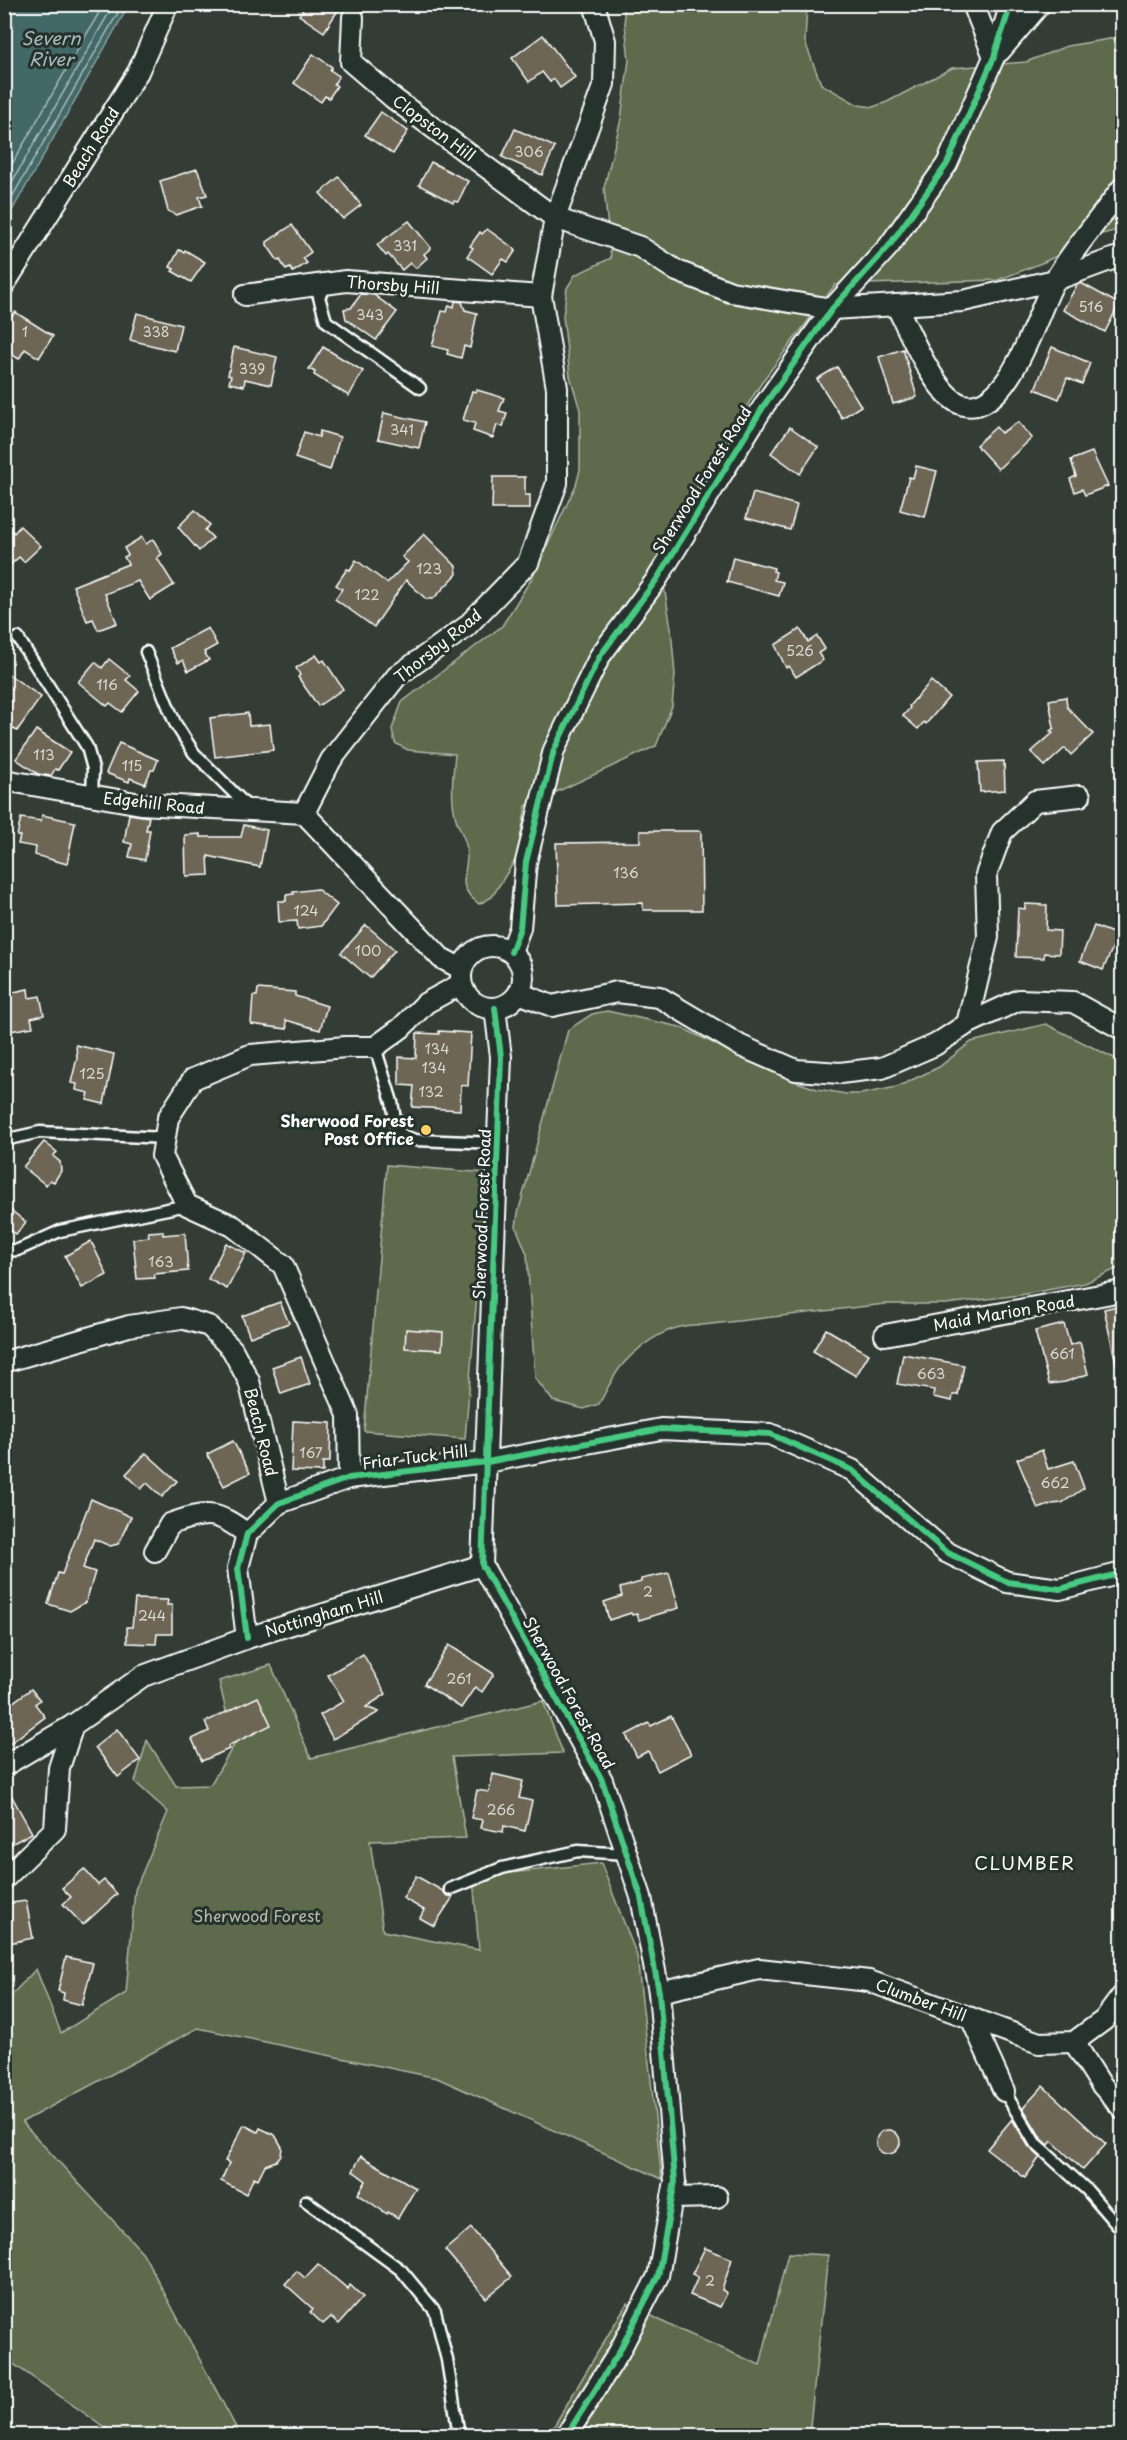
<svg xmlns="http://www.w3.org/2000/svg" width="1127" height="2440" viewBox="0 0 1127 2440" font-family="'Playpen Sans',sans-serif">
  <style>
    .green { fill: #5d6a4c; stroke: #aeb4a6; stroke-width: 1.5 }
    .water { fill: #436867; stroke: #8ea4a4; stroke-width: 1.5 }
    .lines { fill: none; stroke-linecap: round; stroke-linejoin: round }
    .shore { stroke: #b4c3c2; stroke-width: 1.5 }
    .building { fill: #6d6655; stroke: #fff; stroke-width: 1.5 }
    .lane-casing { stroke: #fff; stroke-width: 15 }
    .street-casing { stroke: #fff; stroke-width: 24 }
    .lane { stroke: #26332d; stroke-width: 10 }
    .street { stroke: #26332d; stroke-width: 20 }
    .cycleway-casing { stroke: #26332d; stroke-width: 10 }
    .cycleway { stroke: #46c982; stroke-width: 6 }
    .poi-dot { fill: #ffd166; stroke: #26332d; stroke-width: 2 }
    .labels { text-anchor: middle; stroke-width: 6; stroke-linejoin: round; paint-order: stroke }
    .number-label { font-size: 14px; fill: #dad9d4 }
    .street-label { font-size: 16px; fill: #fff; stroke: #26332d }
    .poi-label { font-size: 16px; font-weight: bold; fill: #fff; stroke: #26332d; text-anchor: end }
    .park-label { font-size: 16px; fill: #b6bcae; stroke: #26332d }
    .water-label { font-size: 18px; font-style: italic; fill: #abb; stroke: #26332d }
    .neighbourhood-label { font-size: 18px; letter-spacing: 1.5px; fill: #fff; stroke: #26332d }
  </style>
  <rect width="100%" height="100%" fill="#343d35"/>
  <filter id="ink" filterUnits="userSpaceOnUse"><feTurbulence type="fractalNoise" baseFrequency=".0167" numOctaves="2"/><feDisplacementMap in="SourceGraphic" scale="12" xChannelSelector="R" yChannelSelector="G"/><feConvolveMatrix kernelMatrix="1 2 1 2 8 2 1 2 1" color-interpolation-filters="sRGB"/></filter>
  <g filter="url(#ink)">
    <!-- green -->
    <g class="green">
      <path d="M623,5H807L805,42L821,84L858,105L873,107L887,102L952,68L1026,62L1067,46L1122,37V229L1102,234L1044,262L998,280L835,285L764,379L712,461L659,556L671,628L675,675L672,706L656,746L526,806L517,857L492,897L479,904C453,884 469,875 467,850C466,839 459,829 456,819C450,798 453,775 455,754L408,750L395,743L392,729L402,702L502,626L532,578L576,485L580,470V410L570,376L563,316L567,288L575,275L611,258L604,188L621,119L629,60Z"/>
      <path d="M607,1011L680,1027L788,1079L817,1089L846,1094H861L897,1087L939,1067L971,1042L1046,1024L1122,1062V1268L1116,1269L1085,1283L1020,1295L946,1304H885L703,1325C672,1322 643,1342 623,1364C613,1375 606,1392 599,1404L584,1409L553,1401L535,1378L527,1254L516,1227L518,1213L568,1030L592,1014Z"/>
      <polygon points="387,1165 487,1173 465,1439 364,1431"/>
      <polygon points="271,1665 311,1758 543,1701 563,1753 452,1757 466,1838 370,1841 383,1931 479,1950 473,1877 601,1863 637,1956 662,2179 437,2078 198,2028 22,2122 143,2253 240,2435 116,2435 5,2358 4,2003 36,1969 61,2033 126,1993 135,1890 168,1812 135,1782 147,1740 176,1786 210,1785 234,1745 219,1681"/>
      <polygon points="788,2253 828,2255 809,2435 548,2436 627,2303 671,2326 760,2365"/>
    </g>
    <!-- water -->
    <polygon class="water" points="5,4 129,5 5,223 4,5"/>
    <g class="lines">
      <!-- shore -->
      <g class="shore">
        <polyline points="4,178 104,4"/>
        <polyline points="4,196 114,4"/>
        <polyline points="4,211 123,4"/>
      </g>
    </g>
    <!-- building -->
    <g class="building">
      <polygon points="306,4 342,4 324,32 299,15"/>
      <polygon points="543,35 575,77 560,88 554,79 550,82 542,72 529,82 512,58"/>
      <polygon points="313,54 332,67 330,70 339,76 334,84 337,86 329,98 325,96 321,102 294,83"/>
      <polygon points="381,112 408,131 393,154 365,135"/>
      <polygon points="515,129 555,147 542,175 502,157"/>
      <polygon points="431,162 468,181 458,202 454,201 453,203 419,185"/>
      <polygon points="197,169 207,195 199,197 202,206 176,215 168,211 160,181"/>
      <polygon points="339,177 361,205 343,219 320,193"/>
      <polygon points="409,221 431,248 424,254 427,258 416,268 410,263 402,270 388,254 386,256 377,245"/>
      <polygon points="292,225 311,252 303,258 307,263 293,272 290,268 286,270 280,260 278,261 267,245 267,242"/>
      <polygon points="487,229 516,250 508,262 503,259 492,274 467,256 473,248 470,246 480,232 482,234"/>
      <polygon points="179,250 184,252 185,250 205,262 191,282 172,271 174,269 170,267"/>
      <polygon points="1081,283 1119,304 1105,332 1063,310 1077,285"/>
      <polygon points="361,294 374,295 397,312 376,340 346,319 344,309 351,308"/>
      <polygon points="455,301 462,302 465,310 477,313 470,348 464,346 461,358 447,354 448,350 432,346 442,311 447,312 449,305 454,307"/>
      <polygon points="15,312 53,336 39,358 25,349 19,359 4,350 4,327"/>
      <polygon points="137,313 181,325 175,351 130,340"/>
      <polygon points="234,347 277,357 271,385 245,379 244,386 229,383 231,376 228,375"/>
      <polygon points="323,347 363,371 349,396 314,375 315,372 309,369"/>
      <polygon points="1052,347 1090,363 1082,384 1067,378 1059,399 1035,389"/>
      <polygon points="903,349 917,397 893,404 879,357"/>
      <polygon points="837,367 861,406 842,418 817,379"/>
      <polygon points="477,390 504,398 499,411 507,413 503,427 497,425 493,438 473,431 475,423 463,420 472,391 476,392"/>
      <polygon points="384,413 425,422 419,448 378,439"/>
      <polygon points="1018,422 1032,438 998,469 976,445 996,427 1001,433"/>
      <polygon points="790,427 818,447 800,474 771,453"/>
      <polygon points="320,431 340,437 330,470 295,458 304,432 319,437"/>
      <polygon points="1092,452 1108,486 1085,495 1082,489 1075,492 1070,479 1076,476 1071,460"/>
      <polygon points="916,466 937,471 925,517 900,510 909,477 913,478"/>
      <polygon points="493,477 525,477 525,495 530,495 530,509 492,509"/>
      <polygon points="753,493 797,505 790,530 746,518"/>
      <polygon points="195,510 210,525 205,530 213,538 199,551 178,527"/>
      <polygon points="4,523 14,533 20,526 41,546 24,562 19,557 4,571"/>
      <polygon points="424,534 456,566 457,574 433,599 426,599 406,580 374,627 335,599 342,589 336,585 347,569 350,570 356,560 387,583 408,562 402,557"/>
      <polygon points="142,537 146,544 153,539 162,554 157,558 174,585 150,600 138,581 105,594 117,623 98,630 93,619 87,621 73,586 128,564 124,557 128,555 124,548"/>
      <polygon points="733,557 774,568 773,571 776,572 774,580 783,582 779,596 727,582"/>
      <polygon points="208,628 217,645 204,652 209,660 188,671 183,660 178,663 170,648"/>
      <polygon points="800,629 808,642 817,636 825,649 818,653 823,660 796,677 789,666 786,668 775,645"/>
      <polygon points="316,655 321,662 324,660 343,689 318,706 298,677 300,675 296,668"/>
      <polygon points="109,659 130,676 126,680 139,691 122,712 110,703 107,706 78,682 95,662 102,668"/>
      <polygon points="4,671 41,697 17,731 4,722"/>
      <polygon points="931,681 949,697 926,724 924,722 918,729 903,716 910,708 909,706"/>
      <polygon points="1066,697 1067,707 1093,734 1071,755 1065,748 1045,766 1031,752 1053,733 1050,731 1054,728 1049,700"/>
      <polygon points="248,713 249,726 270,724 273,750 215,757 210,718"/>
      <polygon points="36,730 70,752 58,770 55,769 51,776 38,774 16,759"/>
      <polygon points="119,743 158,760 154,770 151,770 145,784 130,778 129,782 106,773"/>
      <polygon points="1004,761 1005,790 980,792 978,762"/>
      <polygon points="129,814 149,817 146,830 150,830 145,860 129,857 132,844 124,842"/>
      <polygon points="42,815 75,822 67,864 35,855 36,847 18,844 20,836 17,836 21,818 41,821"/>
      <polygon points="244,825 267,830 260,867 208,856 209,875 186,876 185,835 200,834 200,837 241,837"/>
      <polygon points="640,831 701,831 702,910 643,910 643,903 558,905 556,843 640,842"/>
      <polygon points="317,889 337,905 321,926 298,929 297,921 279,922 278,901 286,901 286,895 294,894 293,892"/>
      <polygon points="1025,904 1047,905 1046,930 1060,931 1059,954 1044,953 1044,958 1016,957 1018,908 1025,909"/>
      <polygon points="366,925 395,950 370,978 341,953"/>
      <polygon points="1094,926 1118,935 1103,970 1080,961"/>
      <polygon points="28,989 29,998 40,996 44,1015 31,1018 33,1027 4,1032 4,994"/>
      <polygon points="258,989 295,992 295,996 327,1006 320,1030 286,1020 287,1029 251,1024 253,996 257,996"/>
      <polygon points="439,1031 471,1033 468,1086 461,1085 460,1110 412,1107 414,1086 399,1085 399,1057 416,1058 417,1033 439,1034"/>
      <polygon points="76,1045 114,1054 104,1104 87,1100 89,1093 76,1090 77,1084 71,1083 77,1058"/>
      <polygon points="44,1142 57,1152 53,1156 60,1162 61,1171 54,1182 50,1180 46,1185 23,1167"/>
      <polygon points="4,1205 26,1222 16,1234 4,1225"/>
      <polygon points="163,1231 163,1235 185,1233 188,1271 154,1274 155,1278 137,1279 133,1239 149,1237 148,1232"/>
      <polygon points="91,1241 107,1275 82,1288 65,1256"/>
      <polygon points="226,1243 246,1253 227,1289 208,1279"/>
      <polygon points="280,1302 289,1323 250,1337 242,1316"/>
      <polygon points="1122,1305 1122,1363 1116,1363 1104,1309"/>
      <polygon points="1064,1324 1070,1345 1080,1342 1088,1374 1065,1382 1049,1384 1035,1331"/>
      <polygon points="406,1329 443,1332 442,1350 405,1348"/>
      <polygon points="826,1329 869,1354 856,1376 813,1351"/>
      <polygon points="903,1354 964,1365 958,1395 953,1395 952,1401 933,1397 934,1390 897,1384"/>
      <polygon points="301,1357 310,1384 281,1394 272,1367"/>
      <polygon points="293,1421 331,1423 330,1462 323,1462 323,1472 291,1471"/>
      <polygon points="233,1441 250,1473 224,1486 207,1454"/>
      <polygon points="1042,1450 1048,1469 1074,1461 1084,1488 1062,1503 1052,1504 1038,1509 1017,1459"/>
      <polygon points="146,1453 177,1481 162,1497 147,1483 141,1489 126,1474"/>
      <polygon points="91,1499 131,1517 118,1544 110,1546 94,1539 83,1568 95,1572 86,1602 70,1611 48,1604 58,1573 62,1574"/>
      <polygon points="669,1573 679,1608 639,1620 637,1614 632,1615 631,1613 609,1620 604,1602 622,1596 620,1588 641,1582 641,1579"/>
      <polygon points="135,1599 168,1600 167,1605 172,1605 172,1634 157,1634 156,1644 127,1643 127,1627 132,1627"/>
      <polygon points="449,1645 494,1674 482,1692 475,1687 461,1708 424,1684"/>
      <polygon points="363,1654 386,1694 366,1707 379,1712 333,1739 320,1715 344,1701 328,1675"/>
      <polygon points="31,1689 40,1700 35,1704 45,1717 4,1748 4,1709"/>
      <polygon points="258,1697 271,1725 228,1746 229,1749 202,1761 192,1739 209,1731 205,1722"/>
      <polygon points="671,1716 691,1754 658,1771 648,1751 637,1757 626,1735 649,1723 651,1726"/>
      <polygon points="117,1729 140,1760 118,1777 95,1747"/>
      <polygon points="493,1774 523,1781 519,1798 532,1801 525,1831 504,1826 503,1832 481,1828 483,1820 471,1818 477,1790 489,1792"/>
      <polygon points="4,1782 32,1833 4,1848"/>
      <polygon points="84,1869 98,1885 104,1880 117,1894 83,1925 63,1904 71,1897 62,1888"/>
      <polygon points="416,1876 443,1891 446,1895 453,1897 434,1926 420,1918 424,1910 403,1898"/>
      <polygon points="26,1901 33,1938 9,1943 8,1935 4,1936 4,1904"/>
      <polygon points="66,1957 93,1963 82,2005 63,2000 64,1993 58,1991"/>
      <polygon points="1043,2086 1106,2144 1083,2170 1052,2141 1049,2145 1041,2138 1023,2108"/>
      <polygon points="1012,2119 1029,2147 1040,2157 1025,2178 987,2149"/>
      <polygon points="244,2125 258,2132 260,2128 275,2135 282,2147 281,2155 276,2161 265,2165 258,2179 254,2177 246,2194 221,2181 229,2163 225,2161"/>
      <circle cx="888" cy="2142" r="12"/>
      <polygon points="361,2156 416,2188 398,2218 388,2212 387,2214 358,2194 366,2181 353,2171"/>
      <polygon points="471,2228 512,2277 486,2298 445,2250"/>
      <polygon points="705,2248 732,2259 722,2290 727,2293 720,2307 690,2295 698,2277 692,2274"/>
      <polygon points="318,2264 348,2289 350,2285 363,2297 339,2324 331,2317 323,2324 310,2312 313,2309 285,2284 297,2271 305,2278"/>
    </g>
    <g class="lines">
      <!-- lane casing -->
      <g class="lane-casing">
        <g id="lane">
          <polyline points="326,284 319,297 326,321 420,388"/>
          <polyline points="18,638 87,747 93,769 92,796"/>
          <polyline points="146,652 175,723 194,753 250,809"/>
          <polyline points="375,1047 392,1102 397,1130 404,1136 415,1140 498,1143"/>
          <polyline points="4,1140 40,1132 165,1138"/>
          <polyline points="4,1251 18,1250 60,1231 187,1205"/>
          <polyline points="450,1889 502,1868 578,1851 627,1854"/>
          <polyline points="1004,2091 1035,2143 1087,2190 1117,2225 1122,2226"/>
          <polyline points="306,2201 401,2270 435,2311 447,2360 459,2436"/>
        </g>
      </g>
      <!-- street casing -->
      <g class="street-casing">
        <g id="street">
          <polyline points="973,4 994,57"/>
          <polyline points="353,17 351,62 393,98 555,218 640,247 677,271 731,292 832,309 963,301 1055,280 1115,258 1122,260"/>
          <polyline points="1000,51 1040,4"/>
          <polyline points="4,285 138,72 168,4"/>
          <polyline points="245,295 346,281 541,296"/>
          <path d="M896,305C909,330 936,399 964,405C1010,415 1037,311 1055,280C1072,250 1101,217 1122,188"/>
          <polyline points="4,780 141,804 304,813"/>
          <polyline points="304,813 331,760 397,676 466,627 528,563 557,483 557,388 541,296 555,218 604,84 605,41 594,4"/>
          <polyline points="304,813 441,958 462,969"/>
          <circle cx="492" cy="977" r="31"/>
          <polyline points="511,952 520,928 526,862 554,750 600,656 657,579 765,404 832,309 889,246 947,164 994,57 1011,4"/>
          <polyline points="519,993 552,1006 617,992 659,997 741,1046 796,1070 840,1073 882,1068 935,1045 967,1024 1019,1000 1073,1002 1122,1029"/>
          <polyline points="495,1008 501,1057 482,1565 602,1780 641,1897 659,1992 675,2181 658,2276 619,2352 566,2436"/>
          <polyline points="967,1024 988,937 986,875 1002,832 1035,801 1080,796"/>
          <polyline points="885,1335 1122,1291"/>
          <polyline points="4,1362 129,1326 181,1318 209,1326 232,1349 249,1381 279,1503"/>
          <polyline points="349,1478 348,1415 283,1265 233,1226 187,1205 162,1156 168,1118 193,1079 250,1055 346,1047 375,1047 401,1028 426,1003 461,984"/>
          <path d="M155,1551L170,1524C206,1511 216,1510 247,1534"/>
          <polyline points="247,1638 238,1568 247,1534 279,1503 349,1478 487,1462 661,1429 770,1434 852,1470 946,1552 1007,1582 1060,1589 1122,1573"/>
          <polyline points="4,1766 73,1725"/>
          <polyline points="4,1879 55,1829 59,1768 73,1725 143,1676 247,1638 482,1565"/>
          <polyline points="659,1992 759,1969 869,1981 1039,2043 1074,2042 1104,2020 1122,1996"/>
          <polyline points="971,2018 1004,2091"/>
          <polyline points="1074,2042 1100,2083 1122,2108"/>
          <polyline points="672,2198 717,2197"/>
        </g>
      </g>
      <!-- lane -->
      <use href="#lane" class="lane"/>
      <!-- street -->
      <use href="#street" class="street"/>
      <!-- cycleway casing -->
      <g class="cycleway-casing">
        <g id="cycleway">
          <polyline points="511,952 520,928 526,862 554,750 600,656 657,579 765,404 832,309 889,246 947,164 994,57 1011,4"/>
          <polyline points="495,1008 501,1057 482,1565 602,1780 641,1897 659,1992 675,2181 658,2276 619,2352 566,2436"/>
          <polyline points="247,1638 238,1568 247,1534 279,1503 349,1478 487,1462 661,1429 770,1434 852,1470 946,1552 1007,1582 1060,1589 1122,1573"/>
        </g>
      </g>
      <!-- cycleway -->
      <use href="#cycleway" class="cycleway"/>
    </g>
  </g>
  <!-- markers -->
  <circle class="poi-dot" cx="426" cy="1130" r="6"/>
  <g class="labels">
    <!-- number labels -->
    <g class="number-label">
      <text x="529" y="157">306</text>
      <text x="405" y="251">331</text>
      <text x="1091" y="312">516</text>
      <text x="370" y="320">343</text>
      <text x="25" y="337">1</text>
      <text x="156" y="337">338</text>
      <text x="252" y="374">339</text>
      <text x="402" y="435">341</text>
      <text x="429" y="574">123</text>
      <text x="367" y="600">122</text>
      <text x="800" y="656">526</text>
      <text x="107" y="690">116</text>
      <text x="44" y="760">113</text>
      <text x="132" y="771">115</text>
      <text x="626" y="878">136</text>
      <text x="306" y="916">124</text>
      <text x="368" y="956">100</text>
      <text x="437" y="1054">134</text>
      <text x="434" y="1073">134</text>
      <text x="92" y="1079">125</text>
      <text x="431" y="1097">132</text>
      <text x="161" y="1267">163</text>
      <text x="1062" y="1359">661</text>
      <text x="931" y="1379">663</text>
      <text x="311" y="1458">167</text>
      <text x="1055" y="1488">662</text>
      <text x="648" y="1597">2</text>
      <text x="152" y="1621">244</text>
      <text x="459" y="1684">261</text>
      <text x="501" y="1815">266</text>
      <text x="710" y="2286">2</text>
    </g>
    <!-- street labels -->
    <g class="street-label">
      <text transform="translate(434 128) rotate(37)" y="6">Clopston Hill</text>
      <text transform="translate(91 147) rotate(-58)" y="6">Beach Road</text>
      <text transform="translate(393 285) rotate(4)" y="6">Thorsby Hill</text>
      <text transform="translate(702 480) rotate(-58)" y="6">Sherwood Forest Road</text>
      <text transform="translate(438 646) rotate(-39)" y="6">Thorsby Road</text>
      <text transform="translate(154 803) rotate(6)" y="6">Edgehill Road</text>
      <text transform="translate(482 1214) rotate(-88)" y="6">Sherwood Forest Road</text>
      <text transform="translate(1004 1313) rotate(-10)" y="6">Maid Marion Road</text>
      <text transform="translate(261 1432) rotate(76)" y="6">Beach Road</text>
      <text transform="translate(415 1457) rotate(-7)" y="6">Friar Tuck Hill</text>
      <text transform="translate(324 1614) rotate(-17)" y="6">Nottingham Hill</text>
      <text transform="translate(569 1693) rotate(61)" y="6">Sherwood Forest Road</text>
      <text transform="translate(921 2000) rotate(20)" y="6">Clumber Hill</text>
    </g>
    <!-- poi labels -->
    <g class="poi-label">
      <text x="414" y="1127">Sherwood Forest<tspan x="414" dy="18">Post Office</tspan></text>
    </g>
    <!-- park labels -->
    <g class="park-label">
      <text x="257" y="1922">Sherwood Forest</text>
    </g>
    <!-- water labels -->
    <g class="water-label">
      <text x="51" y="45">Severn<tspan x="51" dy="21">River</tspan></text>
    </g>
    <!-- neighbourhood labels -->
    <g class="neighbourhood-label">
      <text x="1025" y="1870">CLUMBER</text>
    </g>
  </g>
  <!-- margin -->
  <rect width="1127" height="2440" fill="none" stroke="#26332d" stroke-width="24"/>
  <rect x="12" y="12" width="1103" height="2416" fill="none" stroke="#fff" stroke-width="2" filter="url(#ink)"/>
</svg>
